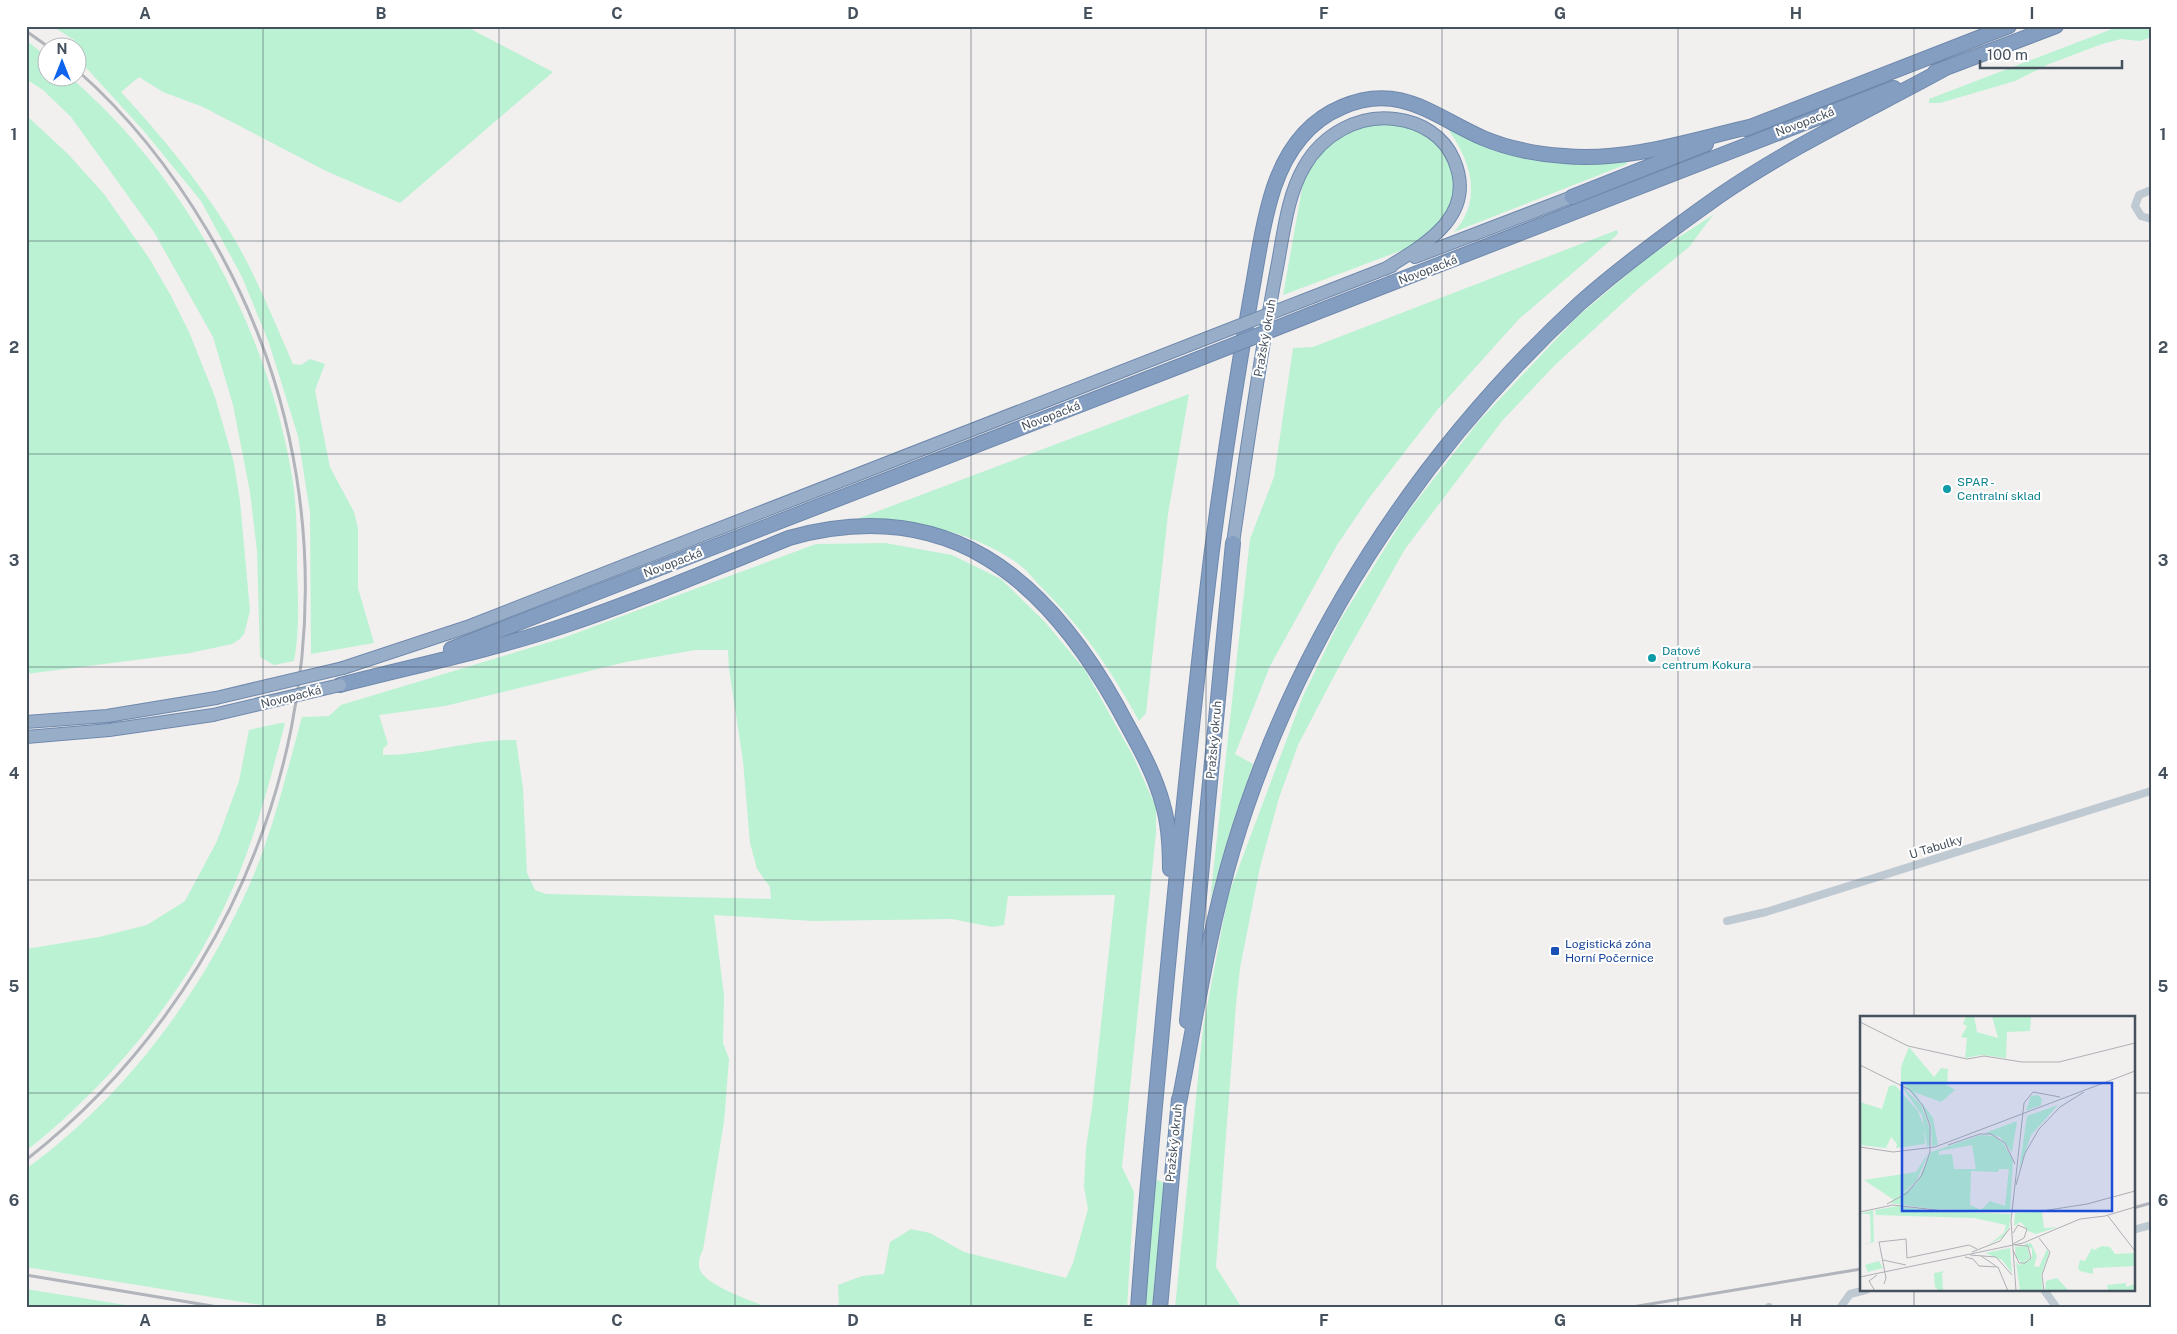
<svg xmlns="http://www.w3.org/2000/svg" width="2177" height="1334" font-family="'Public Sans',sans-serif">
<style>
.green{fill:#bbf2d3;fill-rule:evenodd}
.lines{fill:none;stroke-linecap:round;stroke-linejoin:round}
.trunk-casing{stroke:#6f89ad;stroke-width:14}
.motorway-casing{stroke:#6f89ad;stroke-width:16}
.minor{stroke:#bfc9d2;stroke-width:8}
.trunk{stroke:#98aec8;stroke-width:12}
.motorway{stroke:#849ec1;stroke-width:14}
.rail{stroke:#b1b4ba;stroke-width:3}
.trunk-bridge-casing{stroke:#6f89ad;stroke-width:14;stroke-linecap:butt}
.motorway-bridge-casing{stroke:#6f89ad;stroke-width:16;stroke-linecap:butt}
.trunk-bridge{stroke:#98aec8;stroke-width:12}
.motorway-bridge{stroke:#849ec1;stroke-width:14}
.grid{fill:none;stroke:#46515e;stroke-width:1;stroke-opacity:0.55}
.culture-dot{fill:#0f9aa8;stroke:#fff;stroke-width:2}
.transit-dot{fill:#1a4fb4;stroke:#fff;stroke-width:2}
.labels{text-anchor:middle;stroke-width:4;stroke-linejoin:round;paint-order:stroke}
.street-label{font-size:12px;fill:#46515e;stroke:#fff}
.culture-label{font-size:12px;fill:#0d838f;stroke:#fff;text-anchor:start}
.transit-label{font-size:12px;fill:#164399;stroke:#fff;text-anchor:start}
.inset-road{fill:none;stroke:#adb0b5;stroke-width:1}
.view{fill:#1d4ed8;fill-opacity:0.15;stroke:#1d4ed8;stroke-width:2.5}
.inset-edge{fill:none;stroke:#46515e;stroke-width:2.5}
.neatline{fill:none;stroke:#46515e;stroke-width:2}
.grid-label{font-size:16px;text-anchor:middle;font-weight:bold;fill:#46515e}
</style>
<rect width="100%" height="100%" fill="#f2efef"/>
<!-- green -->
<path class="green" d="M52,26H465L553,72L400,203L326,171L203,107L163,92L139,77L121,92C161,135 198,180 229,230C255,272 273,319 293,364L301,365L310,359L325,364L315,390L321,422L330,467L354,512L358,528V588L374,643L311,654L310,513L298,436L269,343L242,277L201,201L143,130L80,61L74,40Z
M2120,26H2151V37L2140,41L2121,39L2102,44L2049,64L2015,81L1940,103H1929V99Z
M26,40L47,57L48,78H71C186,177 267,327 292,476C297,506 297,537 297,567C298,598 300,630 294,661L274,665L260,657L257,551L250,492L233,405L213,337L154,232L71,117L43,90L26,79Z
M26,115L68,154L104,194L149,258L170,294L189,332L215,397L234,463L240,501L250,611L244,634L240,639L232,644L190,653L26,674Z
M1370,124H1387L1421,130L1438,144L1453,168V192L1447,215L1438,227L1408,248L1283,295L1303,183L1314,161L1337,137Z
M1447,128C1507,158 1559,168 1626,161L1627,164L1454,232C1484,199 1470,159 1447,128Z
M1713,215L1689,247L1638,289L1555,365L1502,421L1405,549L1343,659L1298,745L1279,798L1260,867L1240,968L1236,1005L1216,1267L1242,1308H1175L1203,1028L1228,896L1303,696L1339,622L1407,513L1479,421L1577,317L1648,257Z
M1617,230L1618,234L1519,319L1438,409L1369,498L1337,545L1270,666L1235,754L1253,764L1231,828L1210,901L1250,539L1274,477L1293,348L1313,347Z
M1189,394L1168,514L1146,713L1139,721C1112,671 1081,626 1040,586C1033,578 1025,568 1016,562C969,530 912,520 857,519Z
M885,543L952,555L1001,579L1045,622L1085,670L1133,756L1156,807V833L1122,1167L1134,1192L1127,1308H839L838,1285L862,1276L884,1274L890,1242L911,1229L930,1233L964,1252L1066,1278L1073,1263L1088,1209L1084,1187L1086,1148L1092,1108L1115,895L1008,896L1004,925L992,927L952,919L814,921L714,915L724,996L723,1043L729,1059L724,1122L703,1250C699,1257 697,1265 701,1272C710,1287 754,1302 770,1308H280L26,1267V1169C126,1096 203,992 252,879C274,827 287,771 302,717L329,716L341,705L563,638L816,544ZM695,650H728L729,669L743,761L750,843L757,869L770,887L771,899L546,894L535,890L527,873L523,788L516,740C471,739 427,755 383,755V749L388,744L379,715L445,706L626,662Z
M280,723H285C272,773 259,823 240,871C196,981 118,1078 26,1151V949L99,937L147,925L185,901L217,841L239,781L249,730Z
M1157,1180L1161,1181L1164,1184L1152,1308H1144L1154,1183Z
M26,1289L144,1308H26Z"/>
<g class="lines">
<defs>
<path id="trunk" d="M1415,257L1572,197
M1315,296L1392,266
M1233,543C1246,453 1259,363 1276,273C1283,239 1286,198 1304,167C1322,135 1358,114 1395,119C1421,122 1444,136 1454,160C1478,216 1424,245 1385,269
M343,668L467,627L1197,342
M26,722L107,716L216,698
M26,737L109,730L213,715"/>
<path id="motorway" d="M1935,72L2056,26
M1745,129L2009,26
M1572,197L1706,144
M1312,314L1894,88
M451,649L1193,361
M340,685C413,666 488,651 560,627C638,601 713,569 789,538C946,494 1044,576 1117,706C1134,738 1154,770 1163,805C1169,825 1170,848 1170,869
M1187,1021L1233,543
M1178,1108C1195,1022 1208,933 1233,849C1296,639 1419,452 1579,304C1623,265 1671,230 1719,196C1790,147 1869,110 1944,69
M1138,1308C1145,1208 1155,1108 1164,1008C1178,858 1193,708 1211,558C1222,472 1235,387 1250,302C1257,264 1262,224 1274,187C1286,152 1306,122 1342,107C1400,82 1433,116 1483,138C1509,149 1536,154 1564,156C1627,162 1692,140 1753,126
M1160,1308L1179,1099"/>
</defs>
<!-- trunk casing -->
<use href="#trunk" class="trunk-casing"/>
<!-- motorway casing -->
<use href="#motorway" class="motorway-casing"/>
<!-- minor -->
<path class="minor" d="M2151,190L2139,195L2135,206L2141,216L2151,219
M1727,921L1766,912L2151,791
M2133,1230L2151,1225
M2044,1290L2057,1308
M1769,1307V1308
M1840,1308L1850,1294L1866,1290"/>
<!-- trunk -->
<use href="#trunk" class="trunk"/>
<!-- motorway -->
<use href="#motorway" class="motorway"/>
<!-- rail -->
<path class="rail" d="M26,31L50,48
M26,1160C307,939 392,540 207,230C172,171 129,116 78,71
M2133,1208L2151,1203
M26,1275L224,1308
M1626,1308L1861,1269"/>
<defs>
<path id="trunk-bridge" d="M1197,342L1315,296
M216,698L343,668
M213,715L340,685"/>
<path id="motorway-bridge" d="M1193,361L1312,314"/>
</defs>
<!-- trunk-bridge casing -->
<use href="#trunk-bridge" class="trunk-bridge-casing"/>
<!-- motorway-bridge casing -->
<use href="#motorway-bridge" class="motorway-bridge-casing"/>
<!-- trunk-bridge -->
<use href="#trunk-bridge" class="trunk-bridge"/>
<!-- motorway-bridge -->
<use href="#motorway-bridge" class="motorway-bridge"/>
</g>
<!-- grid -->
<path class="grid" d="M263,26V1308M499,26V1308M735,26V1308M971,26V1308M1206,26V1308M1442,26V1308M1678,26V1308M1914,26V1018M26,241H2151M26,454H2151M26,667H2151M26,880H2151M26,1093H1861M2133,1093H2151M1914,1290V1308"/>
<!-- markers -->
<g class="culture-dot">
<circle cx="1947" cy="489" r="5"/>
<circle cx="1652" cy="658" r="5"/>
</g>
<rect class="transit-dot" x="1550" y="946" width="10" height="10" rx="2.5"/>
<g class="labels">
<!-- street labels -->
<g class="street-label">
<text transform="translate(1805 122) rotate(-21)" y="4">Novopacká</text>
<text transform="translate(1428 270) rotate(-21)" y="4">Novopacká</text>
<text transform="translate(1265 338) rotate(-80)" y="4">Pražský okruh</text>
<text transform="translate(1051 416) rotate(-21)" y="4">Novopacká</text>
<text transform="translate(673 563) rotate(-21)" y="4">Novopacká</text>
<text transform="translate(291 697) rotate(-14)" y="4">Novopacká</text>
<text transform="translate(1214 740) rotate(-85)" y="4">Pražský okruh</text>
<text transform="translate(1936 847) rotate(-17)" y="4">U Tabulky</text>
<text transform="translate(1174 1143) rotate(-84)" y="4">Pražský okruh</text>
</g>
<!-- culture labels -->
<g class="culture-label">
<text x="1957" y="486">SPAR -<tspan x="1957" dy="14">Centralní sklad</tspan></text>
<text x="1662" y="655">Datové<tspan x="1662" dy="14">centrum Kokura</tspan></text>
</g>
<!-- transit labels -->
<g class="transit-label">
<text x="1565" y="948">Logistická zóna<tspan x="1565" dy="14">Horní Počernice</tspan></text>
</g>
</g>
<!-- overview -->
<g transform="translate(1860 1016)">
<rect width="275" height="275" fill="#f2efef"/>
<path d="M106,0H114L117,16L138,22L132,0H171L170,15L147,16L146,42L121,39L105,42L107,22L101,21L107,10L103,8ZM49,31L74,61L81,52L88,53L87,69L95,74L81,86L54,76L73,102L78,129L72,130L71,109L61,86L41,66V51ZM39,67L61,89L70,113V130H67L62,99ZM35,69L58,95L64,111L65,128L36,132L37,128L31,121L26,132L0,129V86L22,93L29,70ZM178,79L182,83L181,89L166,95L171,80ZM198,89L171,119L159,154L167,100ZM157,105L152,136L140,121L125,117ZM121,119L134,120L143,127L153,144L150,195L74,193L30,187L57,167L71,136ZM112,129L116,153H94L92,138L79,139V135ZM139,153H149L145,190L130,185L121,194L110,189L111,155L138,156ZM69,136L56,166L34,184L4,164L56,156ZM38,190L73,195L151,198L149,211L143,221L128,229L144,217L146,209L114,202L16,199L15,194ZM13,194L14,226L2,229L11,226L10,198H0ZM182,196L184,212L198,211L176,218L168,215L161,206L154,210L155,197ZM171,227L177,240L174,250L179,251L187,233L189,237L181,259L183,275H160L156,246L159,249L172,242V233L164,228ZM167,230L170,242L162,247L156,241L155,231ZM242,230L250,231L255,238L275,237V250L233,252V258L220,255L218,252L220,244L225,245L232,232L234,234ZM150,232L152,257L142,244L125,237ZM19,245L23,252L0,258L8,256L5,249ZM86,255L82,257L83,275H79L75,271L74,257ZM197,262L209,275H185L186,265ZM266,267V271L275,268V275H248L247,269Z" fill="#bbf2d3" fill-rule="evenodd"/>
<path class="inset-road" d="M0,6L48,30L107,43L124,40L162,46H199L275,27M0,49L50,74L63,90L70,110V136L62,159L47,177L27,188M88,129L120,118H131L145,127L155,148M0,131L33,136L75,131L275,55M156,169L165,137L179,113L200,91L224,76M0,196L33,189L84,195H182L227,188L275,175M248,200L275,235M153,217L158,209L167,213L164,222L153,228M179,222L190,236L182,259L184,275M153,234L159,247H165L171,242L168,230L155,229M112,236L140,225L150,212M110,239L136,241L152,259M121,240L136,250M105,241L113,243L119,250L138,251L148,275M23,244L46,249M0,261L163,227L220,203L245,200L275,191M24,268L26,262L19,226L46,223L47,242L109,229L117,233M15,275L9,265L17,259M156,275L151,205L164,87L173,76L200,81"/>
<path class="view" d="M42,67H252V195H42Z"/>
<rect width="275" height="275" class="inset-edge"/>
</g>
<!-- border -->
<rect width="2177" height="1334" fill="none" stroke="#ffffff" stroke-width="55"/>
<!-- north arrow -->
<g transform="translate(62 62)"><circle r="24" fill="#ffffff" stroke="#b5b9bf"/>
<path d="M0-4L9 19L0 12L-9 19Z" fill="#0e64ed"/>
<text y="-8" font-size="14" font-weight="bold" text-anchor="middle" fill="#46515e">N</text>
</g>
<!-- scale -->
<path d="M1980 60v8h142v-8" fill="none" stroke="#46515e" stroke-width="2.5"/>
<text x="1987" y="60" font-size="15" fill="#46515e" stroke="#ffffff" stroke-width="4" paint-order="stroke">100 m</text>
<rect x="28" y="28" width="2122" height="1278" class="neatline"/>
<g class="grid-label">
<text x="145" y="19">A</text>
<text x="381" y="19">B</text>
<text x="617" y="19">C</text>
<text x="853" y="19">D</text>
<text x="1088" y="19">E</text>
<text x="1324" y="19">F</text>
<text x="1560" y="19">G</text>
<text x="1796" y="19">H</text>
<text x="2032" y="19">I</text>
<text x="14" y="140">1</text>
<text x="2163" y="140">1</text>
<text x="14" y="353">2</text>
<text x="2163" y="353">2</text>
<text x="14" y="566">3</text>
<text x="2163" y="566">3</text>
<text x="14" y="779">4</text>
<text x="2163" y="779">4</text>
<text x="14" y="992">5</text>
<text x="2163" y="992">5</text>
<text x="14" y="1206">6</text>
<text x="2163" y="1206">6</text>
<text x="145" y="1326">A</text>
<text x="381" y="1326">B</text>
<text x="617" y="1326">C</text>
<text x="853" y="1326">D</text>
<text x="1088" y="1326">E</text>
<text x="1324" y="1326">F</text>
<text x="1560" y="1326">G</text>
<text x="1796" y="1326">H</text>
<text x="2032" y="1326">I</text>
</g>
</svg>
